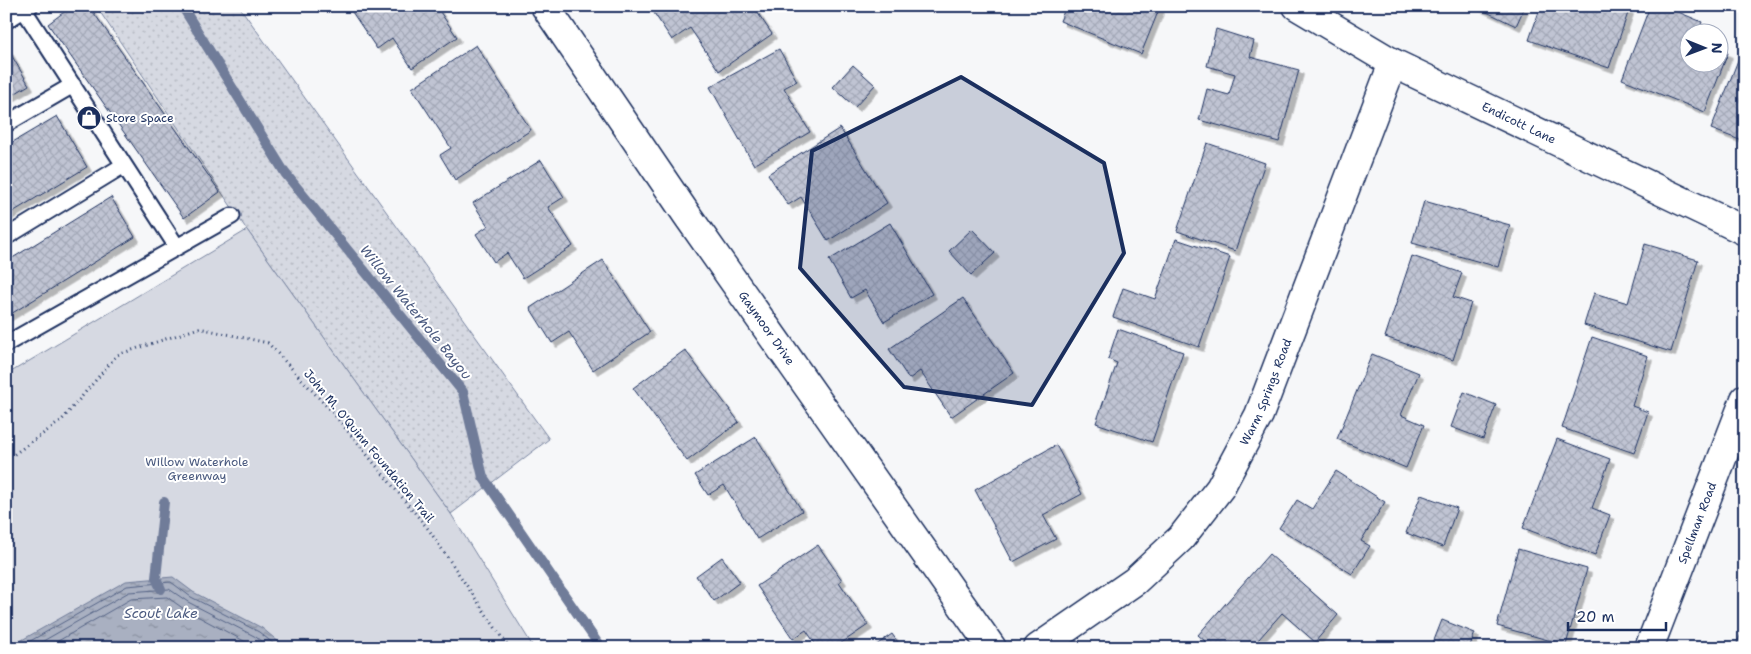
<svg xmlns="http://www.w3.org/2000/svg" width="1751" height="654" font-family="'Shantell Sans',sans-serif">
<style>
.grass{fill:url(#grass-dots);stroke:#7884a0}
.park{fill:#d6d9e2;stroke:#7884a0}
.water{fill:url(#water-ripples);stroke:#707c99}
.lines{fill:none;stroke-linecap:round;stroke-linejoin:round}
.shore{stroke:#546386;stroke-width:1}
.stream{stroke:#707c99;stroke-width:10}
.building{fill:url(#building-cross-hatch);stroke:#1b2f5e;filter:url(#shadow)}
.lane-casing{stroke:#1b2f5e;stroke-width:19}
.street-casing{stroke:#1b2f5e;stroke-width:31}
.path{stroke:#1b2f5e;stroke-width:3;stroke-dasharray:1 4;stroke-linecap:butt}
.lane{stroke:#fff;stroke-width:15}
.street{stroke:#fff;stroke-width:28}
.marked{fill:#1b2f5e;fill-opacity:0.2;stroke:#1b2f5e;stroke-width:4;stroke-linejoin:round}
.labels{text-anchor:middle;stroke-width:4;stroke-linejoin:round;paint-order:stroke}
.poi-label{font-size:12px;fill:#1b2f5e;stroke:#fff;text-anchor:start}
.street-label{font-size:12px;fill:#1b2f5e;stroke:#fff}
.park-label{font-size:12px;fill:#4a5a7f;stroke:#fff}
.water-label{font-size:14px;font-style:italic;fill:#4d5c81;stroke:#fff}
</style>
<defs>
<pattern id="grass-dots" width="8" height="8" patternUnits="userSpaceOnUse" patternTransform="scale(1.25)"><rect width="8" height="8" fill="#d6d9e2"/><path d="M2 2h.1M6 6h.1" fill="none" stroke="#b7bbc4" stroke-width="1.8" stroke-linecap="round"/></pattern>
<pattern id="water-ripples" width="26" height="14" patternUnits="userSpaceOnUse" patternTransform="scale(1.25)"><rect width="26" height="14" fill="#a9b0c1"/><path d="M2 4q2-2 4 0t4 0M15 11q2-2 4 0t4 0" fill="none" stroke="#8990a0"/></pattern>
<pattern id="building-cross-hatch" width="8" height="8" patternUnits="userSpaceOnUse" patternTransform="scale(1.25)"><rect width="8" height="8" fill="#c0c4d3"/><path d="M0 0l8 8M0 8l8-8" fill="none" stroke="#a4a9b8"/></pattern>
<filter id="shadow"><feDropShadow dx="4.5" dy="4.5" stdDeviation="0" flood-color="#0004"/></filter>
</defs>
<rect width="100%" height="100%" fill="#f6f7f9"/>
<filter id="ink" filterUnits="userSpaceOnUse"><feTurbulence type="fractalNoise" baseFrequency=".02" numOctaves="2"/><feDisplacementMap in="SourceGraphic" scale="10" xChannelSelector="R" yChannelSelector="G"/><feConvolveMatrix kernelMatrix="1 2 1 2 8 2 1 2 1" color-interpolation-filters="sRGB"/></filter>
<g filter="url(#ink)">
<!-- grass -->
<path class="grass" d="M96,6H239L549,439L451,514L247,230Z"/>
<!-- park -->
<path class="park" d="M247,230L451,514L534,648H6V375Z"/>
<!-- water -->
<path class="water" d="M173,577L193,592L262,628L286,648H12L13,645L126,581Z"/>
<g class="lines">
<!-- shore -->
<path class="shore" d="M18,648L127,586L171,582L191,597L259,632L279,648
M31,648L129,592L169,589L188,602L256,637L269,648
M46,648L131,599L167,597L184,609L257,648"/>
<!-- stream -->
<path class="stream" d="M182,6L285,173L463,392L483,477L601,648
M161,589L156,578L164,502"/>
</g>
<!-- building -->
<path class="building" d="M72,6H89L220,192L184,218L48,24Z
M348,6H436L457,37L412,68L392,38L377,49Z
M652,6H753L772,34L719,71L690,28L672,40L650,7Z
M1066,6H1158L1160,7L1141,54L1060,21Z
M1474,6H1525L1516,26Z
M1541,6H1619L1629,10L1609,68L1529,40Z
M1650,6H1664L1702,22L1698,32H1688V62H1718V49L1728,53L1705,112L1622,79Z
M1216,29L1254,41L1250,57L1299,70L1279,142L1199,120L1207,89L1229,95L1235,74L1207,66Z
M476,45L531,130L455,180L440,155L451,148L412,88Z
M1744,45L1745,46V142L1711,129Z
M6,46L29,85L6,99Z
M779,49L797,81L784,88L810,132L754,165L710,87Z
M853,65L875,85L855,107L833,87Z
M57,116L87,167L6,216V146Z
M840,128L887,203L828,241L801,197L788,205L768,174Z
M1207,143L1265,163L1235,251L1177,231Z
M541,160L564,197L548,207L573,246L523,278L507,253L494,262L476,234L488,226L473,203Z
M111,197L135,237L6,317V262Z
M1424,201L1510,225L1498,267L1412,243Z
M890,223L932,294L884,322L865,290L851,298L829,260Z
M972,229L995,253L971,275L949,251Z
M1176,239L1230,257L1199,347L1113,317L1123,288L1155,299Z
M1645,244L1698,260L1671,352L1584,325L1594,293L1628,303Z
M1412,256L1462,273L1453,297L1471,303L1453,360L1385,337Z
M603,260L650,332L593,370L569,332L552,343L530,308Z
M963,298L1014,373L951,417L920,371L909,379L889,349Z
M1118,329L1183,352L1152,442L1096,423L1117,363L1108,359Z
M1592,337L1648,356L1632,406L1648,412L1634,453L1562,428Z
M685,350L739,422L687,461L633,388Z
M1372,354L1419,373L1401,415L1424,425L1406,468L1337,439Z
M1464,392L1496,405L1483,439L1451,427Z
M756,437L802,511L757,539L724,485L708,495L695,475Z
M1557,439L1610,459L1592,508L1610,515L1595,555L1523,528Z
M1056,445L1082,494L1043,515L1056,539L1013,562L975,490Z
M1336,471L1385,502L1361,541L1370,546L1352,574L1279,528L1297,500L1312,509Z
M1421,495L1457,508L1443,547L1406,533Z
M818,545L842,580L839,582L868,625L834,648H818L806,630L793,639L757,586Z
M1518,549L1587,569L1566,645L1497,626Z
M1269,554L1338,615L1315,642L1282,613L1251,648H1213L1198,635Z
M722,557L740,582L714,601L696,576Z
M1442,620L1475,633L1469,648H1431Z
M1745,624V648H1735Z
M892,634L902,648H872Z"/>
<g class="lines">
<defs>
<path id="lane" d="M24,6V10L177,247
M6,21L30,6
M6,124L73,85
M6,237L124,165
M6,344L232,216"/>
<g id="street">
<path id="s1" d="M545,6L687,215L992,648"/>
<path id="s2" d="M1297,6L1393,63L1745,231"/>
<path id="s3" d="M1038,648L1135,581L1181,538L1220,488L1259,415L1393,63"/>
<path id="s4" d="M1649,648L1745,399"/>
</g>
</defs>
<!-- lane casing -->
<use href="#lane" class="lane-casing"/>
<!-- street casing -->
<use href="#street" class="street-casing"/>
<!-- path -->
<path class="path" d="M6,460L61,421L117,355L199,328L268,343L332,412L429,530L509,648"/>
<!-- lane -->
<use href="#lane" class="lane"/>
<!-- street -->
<use href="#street" class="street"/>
</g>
</g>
<!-- marked area -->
<path class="marked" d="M961,77L1104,163L1124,253L1032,405L904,387L800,268L812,151Z"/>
<!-- icons -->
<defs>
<symbol id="shop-disc" viewBox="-11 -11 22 22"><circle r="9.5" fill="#1b2f5e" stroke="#fff"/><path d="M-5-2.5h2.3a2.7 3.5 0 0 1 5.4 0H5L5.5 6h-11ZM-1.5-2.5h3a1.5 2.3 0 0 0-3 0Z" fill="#fff"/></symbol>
</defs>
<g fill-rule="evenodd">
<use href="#shop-disc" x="75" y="104" width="28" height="28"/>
</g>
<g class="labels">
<!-- poi labels -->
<g class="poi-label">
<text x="106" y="122">Store Space</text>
</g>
<!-- street labels -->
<g class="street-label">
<text dy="4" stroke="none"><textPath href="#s2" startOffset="251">Endicott Lane</textPath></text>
<text dy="4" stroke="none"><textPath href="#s1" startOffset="391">Gaymoor Drive</textPath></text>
<text dy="4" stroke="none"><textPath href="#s3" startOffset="351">Warm Springs Road</textPath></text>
<text transform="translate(369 446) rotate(50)" y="4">John M. O'Quinn Foundation Trail</text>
<text dy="4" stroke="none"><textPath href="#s4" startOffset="134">Spellman Road</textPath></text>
</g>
<!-- park labels -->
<g class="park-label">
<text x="197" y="466">Willow Waterhole<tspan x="197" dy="14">Greenway</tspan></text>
</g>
<!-- water labels -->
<g class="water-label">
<text transform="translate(416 312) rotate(51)" y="5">Willow Waterhole Bayou</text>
<text x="161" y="618">Scout Lake</text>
</g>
</g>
<!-- margin -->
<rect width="1751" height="654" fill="none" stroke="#fff" stroke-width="25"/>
<rect x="12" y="12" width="1726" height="629" fill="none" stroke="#1b2f5e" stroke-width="2" filter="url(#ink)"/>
<!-- north arrow -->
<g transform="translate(1704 48) rotate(91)"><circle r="24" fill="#ffffff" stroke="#a4acbf"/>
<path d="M0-4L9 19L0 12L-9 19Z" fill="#1b2f5e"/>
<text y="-8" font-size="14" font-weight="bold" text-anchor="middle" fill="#1b2f5e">N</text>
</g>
<!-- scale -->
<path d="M1568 622v8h98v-8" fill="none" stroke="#1b2f5e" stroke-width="2.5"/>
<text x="1576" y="622" font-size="15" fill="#1b2f5e" stroke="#ffffff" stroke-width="4" paint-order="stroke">20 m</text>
</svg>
